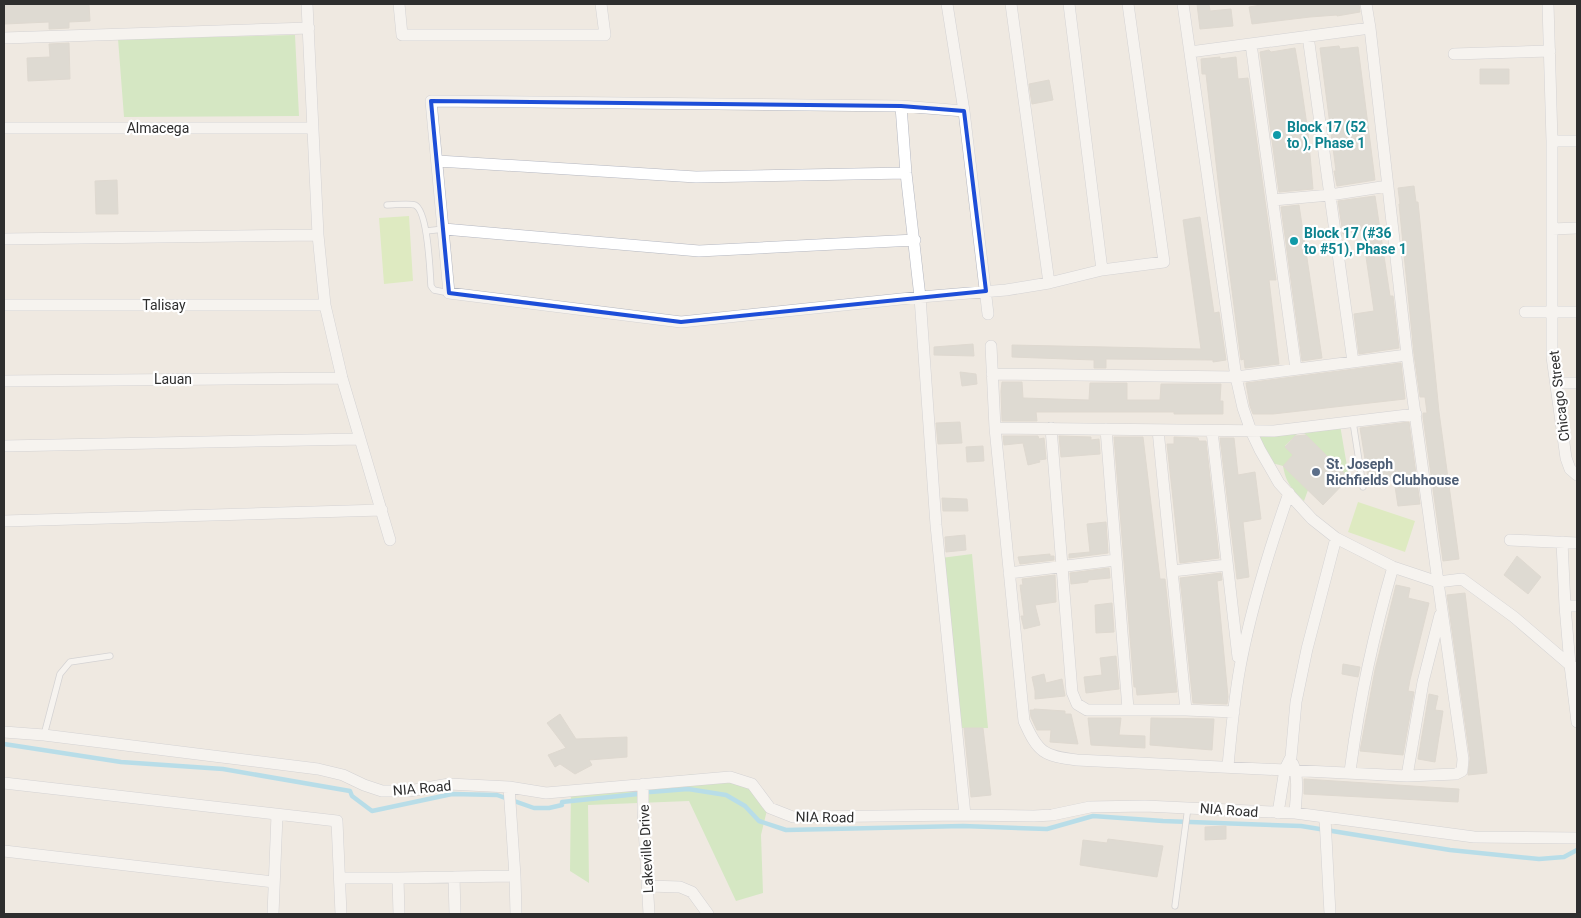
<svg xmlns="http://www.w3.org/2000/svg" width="1581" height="918" font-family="Roboto,sans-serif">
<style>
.green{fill:#b6e59e}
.pitch{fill:#c9ec9a}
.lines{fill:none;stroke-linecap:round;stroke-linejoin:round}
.stream{stroke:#75cff0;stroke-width:4.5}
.building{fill:#cbc7bf;stroke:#cbc5ba}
.lane-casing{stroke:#b4b7c1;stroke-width:7}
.street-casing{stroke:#b4b7c1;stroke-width:12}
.lane{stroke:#fff;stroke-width:5.5}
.street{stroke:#fff;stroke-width:11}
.marked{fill:none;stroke:#1d4ed8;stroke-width:4;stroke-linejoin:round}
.culture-dot{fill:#0f9aa8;stroke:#fff;stroke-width:2}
.service-dot{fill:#5c6f8a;stroke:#fff;stroke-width:2}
.labels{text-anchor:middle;stroke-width:4.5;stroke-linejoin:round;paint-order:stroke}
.culture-label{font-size:14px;font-weight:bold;fill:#0d838f;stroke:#fff;text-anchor:start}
.street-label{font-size:14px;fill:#2e2e2e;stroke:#fff}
.service-label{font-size:14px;font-weight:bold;fill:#4e5e75;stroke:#fff;text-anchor:start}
</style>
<rect width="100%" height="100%" fill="#efe9e1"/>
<!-- green -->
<path class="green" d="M295,35L299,116L124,117L118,39Z
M1339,419L1349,478L1301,430L1285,446L1293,455L1308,490L1304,501C1291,488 1286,483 1283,466L1272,463L1256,430Z
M972,554L988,728H960L941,558Z
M697,774L736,780L754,791L768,806L761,835L763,893L736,901L689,801L588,805L589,883L570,871L571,787Z"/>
<!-- pitch -->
<path class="pitch" d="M409,216L413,281L384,284L379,218Z
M1358,502L1415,521L1405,552L1348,532Z"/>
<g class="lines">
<!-- stream -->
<path class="stream" d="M4,744L121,762L223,769L350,791L352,796L372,811L452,794L497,795L534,808H549L562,805V802L638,794
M650,792L688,789L726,795L745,806L759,821L786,830L963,826L1047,829L1093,816L1163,821L1301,826L1450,850L1539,859L1564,857L1577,850"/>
</g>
<!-- building -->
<path class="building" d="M4,4H89L90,21L69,22V28L49,29V22L5,24Z
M1197,4H1209L1210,11L1231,9L1233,26L1200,29Z
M1267,4H1359L1360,12L1337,16V15L1310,17L1252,24L1249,7Z
M69,43L70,79L28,81L27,58L50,57L49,44Z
M1339,46L1340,49L1358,47L1375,180L1337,186L1334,171H1336L1320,48Z
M1295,48L1299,71L1308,132L1313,189L1279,192L1260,52L1269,50L1271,52Z
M1220,57V59L1236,57L1238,79L1248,78L1276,280H1269L1279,364L1245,368L1244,359L1241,360L1220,198L1206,74H1202L1201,59Z
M1480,69H1509V84H1480Z
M1049,80L1053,100L1032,104L1029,84Z
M117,180L118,214H96L95,181Z
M1414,186L1416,202H1418L1439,412L1459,559L1443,561L1423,417V413H1427L1425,397H1420L1414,354L1399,204H1400L1398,188Z
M1375,196L1390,296H1393L1399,348L1359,354L1354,314L1374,311L1362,230L1343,234L1338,201Z
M1299,205L1322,358L1302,361L1281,207Z
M1200,217L1214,313L1219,312L1226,360L1213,362V360L1106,359V368H1094V360L1012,357V345L1201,349L1183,220Z
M973,344L974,356L934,355V347Z
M1401,363L1405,399L1273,414H1253L1250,406L1246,383Z
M960,372L976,374L977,384L962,386Z
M1002,382H1022L1023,398L1089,400L1090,383H1127V400H1160L1161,384H1221L1220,401H1223V414H1174V412H1036L1037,421H1002L1001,391Z
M960,422L962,443L938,444L936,423Z
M1409,422L1420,504L1398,506L1394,480L1369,484L1360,428Z
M1306,435L1349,478L1323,505L1283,466L1293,455L1285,447L1295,436Z
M1003,436H1038L1039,439L1044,438L1046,459L1039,460L1040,462L1028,465L1023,443L1004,445Z
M1059,436L1091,437V440L1099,439L1100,454L1061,457Z
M1114,437H1143L1160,579H1165L1177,692L1137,695L1136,687H1134Z
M1174,437L1198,438L1199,441H1206L1219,558L1180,563L1167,444H1174Z
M1220,438H1234L1238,475L1255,472L1261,519L1243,522L1249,577L1237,579Z
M983,446L984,461L967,462L966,447Z
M942,498L967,499L968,511H943Z
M1106,522L1108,553L1069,558V554L1090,552L1087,524Z
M965,535L966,550L946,552L945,537Z
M1050,554V556H1054V560L1020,564L1018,557Z
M1517,556L1541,577L1528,594L1504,575Z
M1109,568L1110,578L1088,580V582L1071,584L1070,573Z
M1221,573L1222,580L1217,581L1228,697L1227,704L1193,703L1180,578Z
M1055,575L1056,602L1035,605L1040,625L1024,629L1021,616H1024L1020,585H1023L1022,579Z
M1396,585L1410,588L1408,598L1429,603L1410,680L1408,691L1414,692L1403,755L1360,751L1375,670Z
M1465,593L1487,773L1468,775L1470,758L1447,595Z
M1112,603L1114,632L1096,633L1095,605Z
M1116,656L1119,689L1086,693L1084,677L1102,675L1100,658Z
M1343,664L1360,667L1358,677L1342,674Z
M1044,674L1046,683L1062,679L1065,696L1035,699V691L1032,677Z
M1429,694L1438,696L1435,710L1443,711L1435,762L1418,759Z
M1034,709L1065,711V714H1071L1078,744L1050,742L1051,730H1037L1036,728L1031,717L1030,710H1034Z
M560,714L576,739L627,737V757L589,760L592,765L575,774L560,764L555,767L548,755L566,748L547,723Z
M1088,718H1121L1119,735L1145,736V748L1091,745Z
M1151,718L1214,719L1212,750L1150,745Z
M964,728H983L991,795L971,797Z
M1304,779L1459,789L1458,802L1304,794Z
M1226,826V839L1205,840V827Z
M1108,839L1163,846L1157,877L1080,865L1083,840L1107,843Z"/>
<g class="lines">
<defs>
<path id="lane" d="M387,205C394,205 409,203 415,205C428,211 430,272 431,286L434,290L449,293
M426,231L444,229
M1353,422L1363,487
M44,735L60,674L70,662L110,656
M1175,906L1188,807"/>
<path id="street" d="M307,4L318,235L325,305L342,378L390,540
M399,4L402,35H605L601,4
M947,4L964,111L988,314
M1011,4L1049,283
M1069,4L1102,270
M1183,4L1236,377L1243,408L1251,431L1260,450L1279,483L1312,519L1336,538
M1366,4L1370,28L1407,355L1438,582L1462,579L1514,617L1570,665L1577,722
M1548,4L1552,141V357L1566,458L1570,469L1577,475
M1308,36L1353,362
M4,38L309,28
M1251,44L1296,369
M1190,52L1370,28
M1454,54L1550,51
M901,106L906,173L920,297L936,525L965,815
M964,111L901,106L431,101L449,293L681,322L920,297L1006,290L1049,283L1102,270L1164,262L1128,4
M4,128H312
M1552,141H1577
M438,161L696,177L906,173
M1273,200L1330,195L1388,186
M444,229L699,251L915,240
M1552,229L1577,228
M4,239L318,235
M4,305H325
M1525,312H1577
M991,346L995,428L1024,721C1038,753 1044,756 1077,760L1407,776L1456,774L1462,771L1463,759L1438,582L1393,567L1336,538L1307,649L1296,702L1291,757L1285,769L1278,813
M992,374L1236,377L1407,355
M4,381L342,378
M1556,383H1577
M995,428L1274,431L1416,414
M1051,428L1072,692L1077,704L1087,710H1186L1234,712
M1106,429L1128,709
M1158,430L1186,710
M1212,431L1238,657
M4,446L359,439
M4,521L382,510
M1510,540L1577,543
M1562,542L1565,606L1570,665L1572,666
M1172,571L1227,565
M1009,573L1116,560
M1565,606H1577
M4,732L44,735L318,769L343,775L364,785L382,791H409L449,784L509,787L546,793L730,777L752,784L770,808L793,817L965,815L1034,816L1052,815L1090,807L1145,806L1295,813L1474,837L1577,838
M1293,764C1299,779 1296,797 1295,813
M1228,766C1231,733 1234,700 1240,667C1251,608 1269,550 1289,493
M1350,772C1359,701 1373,636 1393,567
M1407,776L1423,682L1440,615
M4,783L337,821L341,914
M643,784V809L649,914
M509,787L515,876L516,914
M1325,818L1330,914
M4,851L274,882
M454,877L455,914
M340,878H398L515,876
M398,878L399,914
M648,886L680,887L692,892L708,914
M273,914L277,815"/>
</defs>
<!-- lane casing -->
<use href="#lane" class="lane-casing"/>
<!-- street casing -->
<use href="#street" class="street-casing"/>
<!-- lane -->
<use href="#lane" class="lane"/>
<!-- street -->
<use href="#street" class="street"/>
</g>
<!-- marked area -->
<path d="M0 0H1581V918H0ZM431,101L901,106L964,111L986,291L681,322L449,293Z" fill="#efe9e1" fill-opacity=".55" fill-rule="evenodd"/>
<path class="marked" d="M431,101L901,106L964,111L986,291L681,322L449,293Z"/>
<!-- markers -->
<g class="culture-dot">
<circle cx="1277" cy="135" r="5"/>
<circle cx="1294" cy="241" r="5"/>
</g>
<circle class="service-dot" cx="1316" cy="472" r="5"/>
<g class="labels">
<!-- culture labels -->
<g class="culture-label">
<text x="1287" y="132">Block 17 (52<tspan x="1287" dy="16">to ), Phase 1</tspan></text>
<text x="1304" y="238">Block 17 (#36<tspan x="1304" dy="16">to #51), Phase 1</tspan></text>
</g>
<!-- street labels -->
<g class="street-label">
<text x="158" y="133">Almacega</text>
<text x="164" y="310">Talisay</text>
<text x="173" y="384">Lauan</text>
<text transform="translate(1559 396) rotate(-97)" y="5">Chicago Street</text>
<text transform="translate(422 788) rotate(-5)" y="5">NIA Road</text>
<text transform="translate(1229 810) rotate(4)" y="5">NIA Road</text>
<text transform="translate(825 817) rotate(1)" y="5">NIA Road</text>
<text transform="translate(646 849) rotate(-93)" y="5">Lakeville Drive</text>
</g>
<!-- service labels -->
<g class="service-label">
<text x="1326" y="469">St. Joseph<tspan x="1326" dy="16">Richfields Clubhouse</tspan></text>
</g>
</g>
<!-- border -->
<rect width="1581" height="918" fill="none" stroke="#2e2e2e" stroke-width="10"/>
</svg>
